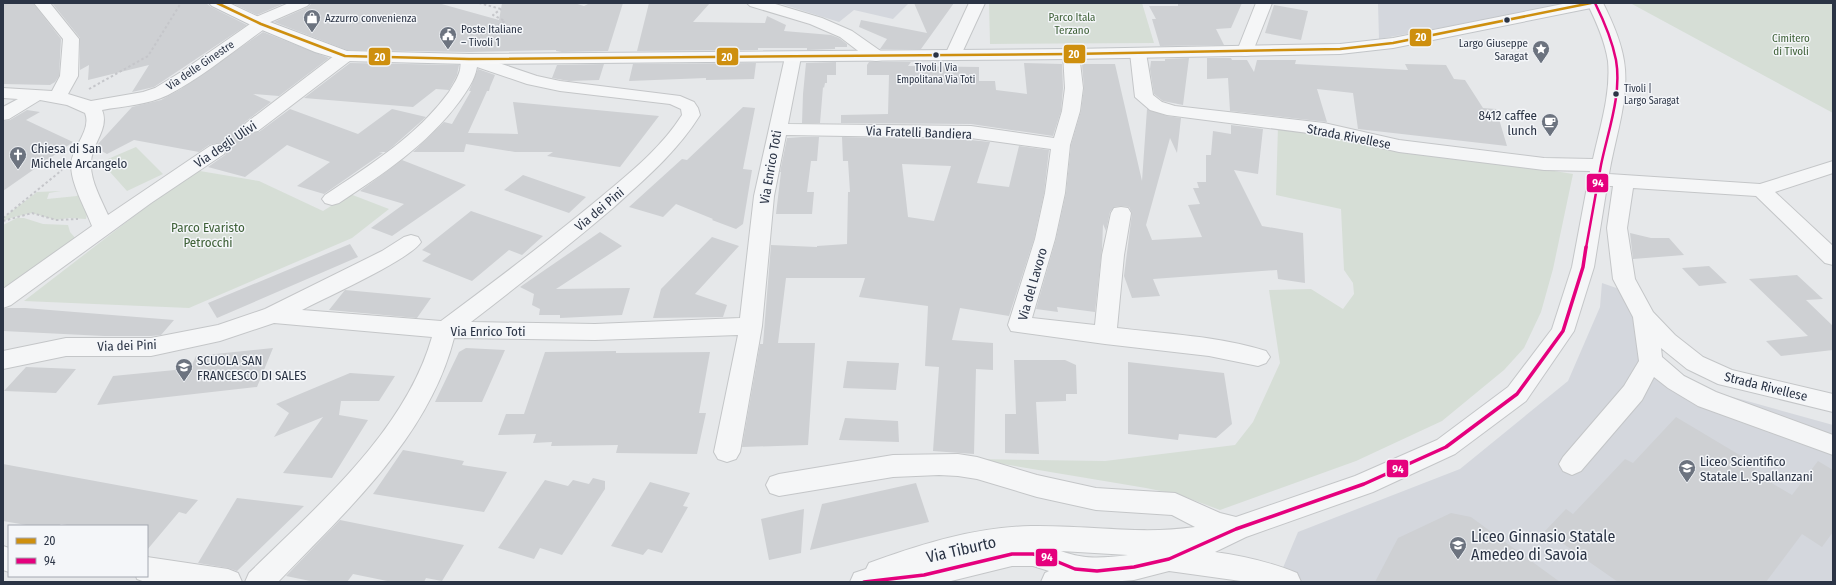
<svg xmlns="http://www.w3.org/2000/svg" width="1836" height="585" font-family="'Fira Sans Condensed',sans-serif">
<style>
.built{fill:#d4d7dd}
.green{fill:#d6ded6}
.building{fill:#ced0d3;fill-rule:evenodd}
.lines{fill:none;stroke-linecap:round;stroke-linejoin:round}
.minor-casing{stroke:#c4c6c8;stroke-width:2}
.major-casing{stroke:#c2c5c8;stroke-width:2}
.path{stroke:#c5c6ca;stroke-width:2;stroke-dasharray:2.5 2.5;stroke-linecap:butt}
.minor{fill:#f5f6f7;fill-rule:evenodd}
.major{fill:#f8f8f8;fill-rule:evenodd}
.bus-1-casing{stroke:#f4f6f9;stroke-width:5}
.bus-2-far1-casing{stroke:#f4f6f9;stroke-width:5}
.bus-2-casing{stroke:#f4f6f9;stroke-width:6}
.bus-1{stroke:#ce8f0e;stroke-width:2.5}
.bus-2-far1{stroke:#e5007d;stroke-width:2.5}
.bus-2{stroke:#e5007d;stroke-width:3.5}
.bus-dot{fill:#2b3445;stroke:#f4f6f9;stroke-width:1.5}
.labels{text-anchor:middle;stroke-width:3;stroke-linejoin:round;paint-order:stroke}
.far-bus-label{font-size:10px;fill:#2b3445;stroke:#f4f6f9}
.far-park-label{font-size:11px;fill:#3f6138;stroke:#f4f6f9}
.far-poi-label{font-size:11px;fill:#2b3445;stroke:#f4f6f9;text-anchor:start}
.far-street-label{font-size:11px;fill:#2b3445;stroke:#f4f6f9}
.poi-label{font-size:13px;fill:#2b3445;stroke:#f4f6f9;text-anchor:start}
.street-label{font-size:13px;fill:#2b3445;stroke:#f4f6f9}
.park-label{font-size:13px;fill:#3f6138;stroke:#f4f6f9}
.near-poi-label{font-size:16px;fill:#2b3445;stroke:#f4f6f9;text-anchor:start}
.near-street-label{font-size:16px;fill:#2b3445;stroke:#f4f6f9}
.line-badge{stroke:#f4f6f9;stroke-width:1.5}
.badge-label{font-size:11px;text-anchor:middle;font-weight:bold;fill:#fff}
</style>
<rect width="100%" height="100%" fill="#e6e8ea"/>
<!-- built -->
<path class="built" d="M778,3H909L893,19L854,10L839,22Z
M1378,3H1571V4L1379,39Z
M1602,283L1625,291L1654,332L1663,357L1697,387L1833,425V582H1277L1298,532L1460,469L1568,381L1600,307Z"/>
<!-- green -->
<path class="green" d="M989,3H1142L1154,43L990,44Z
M1833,3V113L1632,4L1635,3Z
M1278,126L1331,132L1386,149L1476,158L1573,174L1553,269L1541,312L1524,348L1504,370L1442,421L1356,461L1220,510L1180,495L1146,488L973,459L1105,461L1235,445L1253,422L1280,363L1269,290L1311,289L1343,309L1354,294L1353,283L1344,270L1341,209L1276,195Z
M136,147L163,174L127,191L101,162Z
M194,170L259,181L323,211L350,194L389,209L352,238L189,308L24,301Z
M80,190L88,208L86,219L69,218L56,220L32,213L14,217L3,221V218L37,192L61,191L49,193L47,199L77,196Z
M17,218H24L43,224L68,225L70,232L77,240L3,295V225Z"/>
<!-- building -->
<path class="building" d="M3,3H33L61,39L59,76L55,82L50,85L3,84Z
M52,3H206L211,7L247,25L154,87L132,92L149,65L88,80L89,65L80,70V38Z
M235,3H285L257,15L234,4Z
M312,3H438L499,20L502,3H574L584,6L590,3H623L608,51L562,52L556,51V50L469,52L347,50L274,22L308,7Z
M649,3H710L693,22L765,23L767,16L786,25L784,31L831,35L839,38L847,44V47H835V49L807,50V48H758V50L637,51Z
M914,3H954L921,49H880L887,39L859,27L861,20L927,33Z
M1178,3H1242L1231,28L1216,29L1224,45L1160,46L1152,19H1156L1149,6H1178Z
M1274,5L1308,11L1301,40L1265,33Z
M263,32L329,58L279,96L253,94L271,102L245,122L242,127L246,132H259L290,109L358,134L392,109L426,117L391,148L386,152H379L383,153L324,194L297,186L330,162L287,145L245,177L208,167L225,155L227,151L224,145L217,143L209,145L199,152L134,140L107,154L96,148L98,144L132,107L161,100L181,89Z
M1189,58L1183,105L1163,101L1154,94L1150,69L1151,61H1165V59Z
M1207,58H1231L1232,60H1247L1254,72L1257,60H1296L1295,64L1408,70L1405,64L1446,65L1454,79L1465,80L1483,108L1496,109L1507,146L1358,129L1353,93L1317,89L1327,122L1230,111L1228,78L1207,79Z
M836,62V75H827V83H825L824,88L823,87L820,123H802L803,94L806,63Z
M869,62H911L908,66L979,67V81H995L996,90L1027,94L1024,63L1062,64L1063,88L1061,111L1053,136L971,124L841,123V115L888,114L889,75H867V65Z
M350,63L459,65L457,75L449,90L436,89L413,107L304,98Z
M756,63L754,79L706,80V78L629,81L633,64Z
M604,64L599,80L569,81L552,78L557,65Z
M1082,64H1115L1142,181L1147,109L1167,116L1181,118L1177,153L1170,138L1146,225L1152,240L1202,237L1188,205L1200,204L1193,188H1199L1197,182H1206V155H1211L1213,131L1231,134V125L1263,129L1258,174L1234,170L1262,226L1303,233L1305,283L1278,279L1277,270L1153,279L1160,296L1132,298L1124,276L1132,213L1129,207L1121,206L1114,207L1110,212L1106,231L1103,224L1102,249L1095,312L1057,307L1058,312L1036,309L1056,239L1066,193L1071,145L1081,111L1084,88Z
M478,69L495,75L490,87L489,91H487L468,133L518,134L513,102L659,116L620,167L547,156L553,152H515L466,144L464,152H413L444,122L452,124L471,91H469Z
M743,107L755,108L743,169L752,170L743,224L736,229L712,220L713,219L676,204L663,217L629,207L682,159L687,160Z
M27,110L40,112L26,120L73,142L3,191V121L10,120Z
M802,137H819L817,161H811L807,192H814L812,214H776L781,172H780L787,138Z
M842,137L971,140L990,142L977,183L1009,187L1019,146L1049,150L1044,193L1034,239L1009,316L960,308L952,340L993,343V370L976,369L974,454L933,451L939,367L925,366L928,306L859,297L865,278H786L778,343H815L808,445L742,447L760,344H763L771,245L817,247V246L847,244L848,192H850L848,161H843ZM902,164L951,166L934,221L908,217Z
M402,160L466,185L392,236L371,228L404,204L360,191Z
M523,175L586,197L569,213L504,190Z
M471,211L543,236L522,255L509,250L472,281L422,261L431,254L422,250Z
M600,232L622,246L556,289L630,288L622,315L560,318V315H539L540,309L532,305L534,294L520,287Z
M1630,233L1651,238H1669L1684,255L1633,259Z
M712,237L739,246L695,294L727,305L723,317L653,318L661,289Z
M350,244L358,257L217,318L208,303Z
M1709,266L1727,283L1699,286L1682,268Z
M1797,275L1823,299L1806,300L1833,326V350L1781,356L1766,341L1808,336L1749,279Z
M345,290L431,298L417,318L329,310Z
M7,308H25L174,320L161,335L151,336H104L3,331V309Z
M273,348L257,387L97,405L113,376L175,370L177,367L192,365L196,356Z
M466,348L505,350L482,402H435L459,352Z
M616,351V353L710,352L699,413H706L697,454L616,453L618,445L551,446L552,442L533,443L536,434L498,435L506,414H524L545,352Z
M1014,360H1065L1076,365L1077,394H1066V401L1036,402L1039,454L1005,453V414H1016Z
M847,361L899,363L896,390L843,388Z
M1128,362L1224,373L1232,424L1216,438L1179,434L1178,440L1128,434Z
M26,367L76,369L56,393L4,391Z
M350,373L395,376L379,401H341L339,415L368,420L332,478L283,473L323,417L274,437L289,413L276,404Z
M1676,417L1758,466L1753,472L1792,495L1818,461L1833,470V532L1822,547L1802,534L1766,582H1618L1545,531L1566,509L1573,514L1625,459L1633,463Z
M845,418L898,421L899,442L839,440Z
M403,450L464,461L462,465L507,472L484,512L373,494Z
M3,464L198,500L186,514L179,512L147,550V526H73L61,524L58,526H32L3,521Z
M593,478L605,481V489L562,555L540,548L534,559L498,548L545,480L568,486L573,480L589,484Z
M650,482L690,493L683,506L688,507L662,553L648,549L643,555L611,546Z
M916,483L929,522L810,550L822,504Z
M237,498L304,506L237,571L228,568L198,563Z
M804,509L801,553L769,560L761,519Z
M1451,513L1471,517L1560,582H1375L1398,538Z
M340,520L464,545L442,581L426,578L424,582H392L353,574L347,582H315L286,576Z"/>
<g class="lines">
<defs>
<path id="minor" d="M34,3H50L79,39L78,76L68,94L91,101L143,92L155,88L181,72L250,24L249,22L251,19L289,3H310L307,6L268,23L267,27C236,49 201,78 168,95C148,105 123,106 102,110C110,129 91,144 91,163C90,180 101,199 108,215L210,146L217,144L224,146L226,150L224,154L151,203L11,305L3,308V289L92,226C85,207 71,185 71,164C72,147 92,130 85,113L67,105L40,100L9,119L3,120V107L18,99L3,98V88L52,91L60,76L63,39Z
M747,3H772L822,18L852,31L882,52L884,56L882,60L876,61L870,60L840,37L810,24L750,6Z
M969,3H985L961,55L959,59L953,60L947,59L945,55Z
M1256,3H1272L1253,51L1251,55L1245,56L1239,55L1237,51Z
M1587,3H1603C1612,21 1621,41 1624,61C1630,98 1615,137 1609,174L1760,184L1833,161V173L1775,192L1833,246V265L1825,263L1756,196L1633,188L1627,228L1635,279L1653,312L1675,335L1703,357L1732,370L1833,394V412L1718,384L1687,369L1661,348L1662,357L1684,376L1716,392L1833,435V455L1698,406L1668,388L1654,377L1642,400L1581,471L1572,475L1563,471L1559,464L1563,457L1624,386L1639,361L1633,317L1613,279L1607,228L1613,186H1607L1594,267L1574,331L1526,401L1455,454L1373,492L1246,537L1215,552C1244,556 1270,562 1297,573L1301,582H1248L1169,571L1134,580L1111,582H1041L1045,573L1049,571L1033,566H1012L947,582H850L854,573L866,569L869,563C921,544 976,527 1031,526C1088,525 1139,535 1195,527L1172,515L1096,510L1037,497L977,479L958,476L939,475L893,477L779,496L770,493L766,485L770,477L779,474L893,455L958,454L977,457L1037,475L1096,488L1175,493L1220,513L1236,517L1355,476L1437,440L1508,387L1552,329L1572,267L1590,171L1544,170L1399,152L1324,135L1167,115L1150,110L1135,97L1130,53L1132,49L1138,48L1144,49L1146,53L1153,95L1162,102L1175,106L1324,123L1399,140L1544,158L1593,159C1600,127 1611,94 1608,61C1605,41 1596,21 1587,3ZM1061,551L1128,555C1103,558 1085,560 1061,551Z
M1071,49L1077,50L1079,54L1083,88L1080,111L1070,145L1065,193L1055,239L1032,318L1095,325L1102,255L1111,213L1114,208L1121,207L1128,208L1131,213L1124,255L1117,328C1167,334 1218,336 1266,351L1270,357L1266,363L1258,366L1209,356L1105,344L1011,331L1008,325L1035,239L1045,193L1051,149L971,138L786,135L774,196L762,326L740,452L736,459L727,462L718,459L714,452L738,335L595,340L454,338C429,437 346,511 278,582H245L249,573C317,506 405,432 432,337L274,323L220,341L151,356H66L3,369V351L66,338H151L218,325L265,309L382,251L404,237L411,235L418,237L421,242C411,259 325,298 302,310L441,321C495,281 549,240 601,197C631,172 661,148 682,115L681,109L670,104L560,91L527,84L477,67C475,80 466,92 459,102C427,145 383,174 339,203L332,205L325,203L322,199L325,195C370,165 417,136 449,92C453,85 458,78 460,70C461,65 460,60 463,55L469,54L475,55L537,76L560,81L680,96L694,102L698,108L700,115C677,152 645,179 613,208C567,247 519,285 471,322L595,324L740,318L754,196L785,57L787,53L793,52L799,53L801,57L788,124L971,126L1054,138L1062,111L1065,88L1063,54L1065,50Z
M345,51L351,52L353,56L351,60L258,131L252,132L246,131L243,127L246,123L339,52Z
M3,546L9,548V572L3,570Z
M147,557L228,569L238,573L242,582H145L137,579L136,576H147Z"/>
<path id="major" d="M209,3H229L267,21L347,51L469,54L1071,49L1340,44L1393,38L1568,3H1599L1596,6L1591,8L1393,48L1340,54L1071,59L469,64L345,61L315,52L255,27L212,6Z"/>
</defs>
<!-- minor casing -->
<use href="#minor" class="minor-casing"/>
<!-- major casing -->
<use href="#major" class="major-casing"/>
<!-- path -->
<path class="path" d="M479,3L501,9
M476,44L481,35L505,21L493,15L501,9
M89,89L148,56L181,3
M3,218L62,170
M3,221L32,213L56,220L78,219"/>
<!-- minor -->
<use href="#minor" class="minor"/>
<!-- major -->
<use href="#major" class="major"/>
<defs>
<path id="bus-1" d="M217,3L261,24L345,56L469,59L1071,54L1340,49L1393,43L1591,3"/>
<path id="bus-2-far1" d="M1586,248C1591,221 1596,192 1601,165C1608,131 1622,94 1616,60C1612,40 1604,21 1595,3"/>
<path id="bus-2" d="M864,582L924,575L1012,554H1033L1046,557L1075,569L1097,571L1134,567L1169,559L1236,529L1364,484L1446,447L1517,394L1563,331L1583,267L1586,247"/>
</defs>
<!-- bus-1 casing -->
<use href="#bus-1" class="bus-1-casing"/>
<!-- bus-2-far1 casing -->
<use href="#bus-2-far1" class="bus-2-far1-casing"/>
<!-- bus-2 casing -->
<use href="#bus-2" class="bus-2-casing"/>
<!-- bus-1 -->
<use href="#bus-1" class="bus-1"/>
<!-- bus-2-far1 -->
<use href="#bus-2-far1" class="bus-2-far1"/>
<!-- bus-2 -->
<use href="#bus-2" class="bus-2"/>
</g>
<!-- icons -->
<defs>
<symbol id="shop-pin" viewBox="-11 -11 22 30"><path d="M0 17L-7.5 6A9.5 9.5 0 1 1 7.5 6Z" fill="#6c737f" stroke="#f4f6f9"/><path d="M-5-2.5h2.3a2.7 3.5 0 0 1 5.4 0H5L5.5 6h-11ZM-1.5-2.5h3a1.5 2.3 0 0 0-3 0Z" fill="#fff"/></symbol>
<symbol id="civic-pin" viewBox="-11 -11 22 30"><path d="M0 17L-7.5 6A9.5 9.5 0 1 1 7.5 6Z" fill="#6c737f" stroke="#f4f6f9"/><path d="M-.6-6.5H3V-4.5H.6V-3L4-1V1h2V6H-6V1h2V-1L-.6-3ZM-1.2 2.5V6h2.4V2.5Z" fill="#fff"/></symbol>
<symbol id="sight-pin" viewBox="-11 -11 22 30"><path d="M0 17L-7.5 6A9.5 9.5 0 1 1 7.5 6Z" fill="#6c737f" stroke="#f4f6f9"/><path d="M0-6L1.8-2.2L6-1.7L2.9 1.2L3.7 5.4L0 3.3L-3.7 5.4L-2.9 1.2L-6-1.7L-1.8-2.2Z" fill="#fff"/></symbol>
<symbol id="cafe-pin" viewBox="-11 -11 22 30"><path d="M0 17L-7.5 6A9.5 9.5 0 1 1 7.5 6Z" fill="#6c737f" stroke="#f4f6f9"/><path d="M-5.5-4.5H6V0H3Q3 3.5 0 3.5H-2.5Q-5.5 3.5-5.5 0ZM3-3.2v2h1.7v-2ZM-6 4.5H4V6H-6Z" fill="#fff"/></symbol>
<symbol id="church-pin" viewBox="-11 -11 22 30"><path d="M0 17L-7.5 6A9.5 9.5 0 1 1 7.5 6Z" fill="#6c737f" stroke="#f4f6f9"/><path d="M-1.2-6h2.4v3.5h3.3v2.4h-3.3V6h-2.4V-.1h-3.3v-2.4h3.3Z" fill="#fff"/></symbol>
<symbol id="school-pin" viewBox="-11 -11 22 30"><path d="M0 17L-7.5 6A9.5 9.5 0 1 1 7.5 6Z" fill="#6c737f" stroke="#f4f6f9"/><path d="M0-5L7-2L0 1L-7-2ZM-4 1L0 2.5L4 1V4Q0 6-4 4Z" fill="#fff"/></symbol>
</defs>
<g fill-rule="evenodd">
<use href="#shop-pin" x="302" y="8" width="20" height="27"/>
<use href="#civic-pin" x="438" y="25" width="20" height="27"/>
<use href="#sight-pin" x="1531" y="39" width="20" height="27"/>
<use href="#cafe-pin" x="1540" y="112" width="20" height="27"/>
<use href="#church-pin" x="8" y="145" width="20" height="27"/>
<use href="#school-pin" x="174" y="357" width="20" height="27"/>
<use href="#school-pin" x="1677" y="458" width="20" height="27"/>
<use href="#school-pin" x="1448" y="535" width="20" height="27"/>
</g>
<!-- markers -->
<g class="bus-dot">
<circle cx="1507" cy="20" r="3.5"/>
<circle cx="936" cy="55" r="3.5"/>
<circle cx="1616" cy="94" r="3.5"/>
</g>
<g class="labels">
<!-- far-bus labels -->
<g class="far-bus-label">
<text x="936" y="71">Tivoli | Via<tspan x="936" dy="12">Empolitana Via Toti</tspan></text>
<text x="1624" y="92" text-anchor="start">Tivoli |<tspan x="1624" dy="12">Largo Saragat</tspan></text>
</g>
<!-- far-park labels -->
<g class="far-park-label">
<text x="1072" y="21">Parco Itala<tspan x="1072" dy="13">Terzano</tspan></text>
<text x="1791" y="42">Cimitero<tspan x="1791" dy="13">di Tivoli</tspan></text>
</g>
<!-- far-poi labels -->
<g class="far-poi-label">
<text x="325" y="22">Azzurro convenienza</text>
<text x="461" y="33">Poste Italiane<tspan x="461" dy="13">– Tivoli 1</tspan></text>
<text x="1528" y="47" text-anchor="end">Largo Giuseppe<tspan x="1528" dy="13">Saragat</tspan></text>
</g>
<!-- far-street labels -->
<g class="far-street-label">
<text transform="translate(200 65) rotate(-34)" y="4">Via delle Ginestre</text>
</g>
<!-- poi labels -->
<g class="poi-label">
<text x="1537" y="120" text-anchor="end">8412 caffee<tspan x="1537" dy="15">lunch</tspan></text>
<text x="31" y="153">Chiesa di San<tspan x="31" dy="15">Michele Arcangelo</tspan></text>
<text x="197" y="365">SCUOLA SAN<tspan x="197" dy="15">FRANCESCO DI SALES</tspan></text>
<text x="1700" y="466">Liceo Scientifico<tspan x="1700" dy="15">Statale L. Spallanzani</tspan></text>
</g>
<!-- street labels -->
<g class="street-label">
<text transform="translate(919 132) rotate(2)" y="5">Via Fratelli Bandiera</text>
<text transform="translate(1349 136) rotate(11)" y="5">Strada Rivellese</text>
<text transform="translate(225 144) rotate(-34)" y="5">Via degli Ulivi</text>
<text transform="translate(770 167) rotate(-80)" y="5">Via Enrico Toti</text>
<text transform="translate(599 209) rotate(-40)" y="5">Via dei Pini</text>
<text transform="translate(1032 284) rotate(-74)" y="5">Via del Lavoro</text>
<text x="488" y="336">Via Enrico Toti</text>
<text transform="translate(127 345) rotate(-2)" y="5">Via dei Pini</text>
<text transform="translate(1766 386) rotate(14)" y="5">Strada Rivellese</text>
</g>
<!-- park labels -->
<g class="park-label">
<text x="208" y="232">Parco Evaristo<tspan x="208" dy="15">Petrocchi</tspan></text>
</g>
<!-- near-poi labels -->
<g class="near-poi-label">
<text x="1471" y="542">Liceo Ginnasio Statale<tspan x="1471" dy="18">Amedeo di Savoia</tspan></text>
</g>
<!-- near-street labels -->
<g class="near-street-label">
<text transform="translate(961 549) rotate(-13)" y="6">Via Tiburto</text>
</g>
</g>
<g class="line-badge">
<rect x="1409" y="28" width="23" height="19" rx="4" fill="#ce8f0e"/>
<rect x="1063" y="44" width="23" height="20" rx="4" fill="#ce8f0e"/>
<rect x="368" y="47" width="23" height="19" rx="4" fill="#ce8f0e"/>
<rect x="716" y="47" width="23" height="19" rx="4" fill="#ce8f0e"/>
<rect x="1586" y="173" width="23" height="20" rx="4" fill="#e5007d"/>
<rect x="1386" y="459" width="23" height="19" rx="4" fill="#e5007d"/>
<rect x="1035" y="548" width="23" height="19" rx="4" fill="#e5007d"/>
</g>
<g class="badge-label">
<text x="1421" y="41">20</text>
<text x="1074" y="58">20</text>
<text x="380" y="61">20</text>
<text x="727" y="61">20</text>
<text x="1598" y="187">94</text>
<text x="1398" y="473">94</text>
<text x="1047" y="561">94</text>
</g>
<!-- border -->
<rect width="1836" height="585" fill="none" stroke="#2b3445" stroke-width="8"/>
<!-- legend -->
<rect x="8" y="525" width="140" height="52" fill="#f4f6f9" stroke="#a4a8b1"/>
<rect x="16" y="538" width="20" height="6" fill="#ce8f0e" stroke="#a4a8b1"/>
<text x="44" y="545" font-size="12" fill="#2b3445">20</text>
<rect x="16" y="558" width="20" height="6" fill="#e5007d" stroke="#a4a8b1"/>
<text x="44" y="565" font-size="12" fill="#2b3445">94</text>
</svg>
